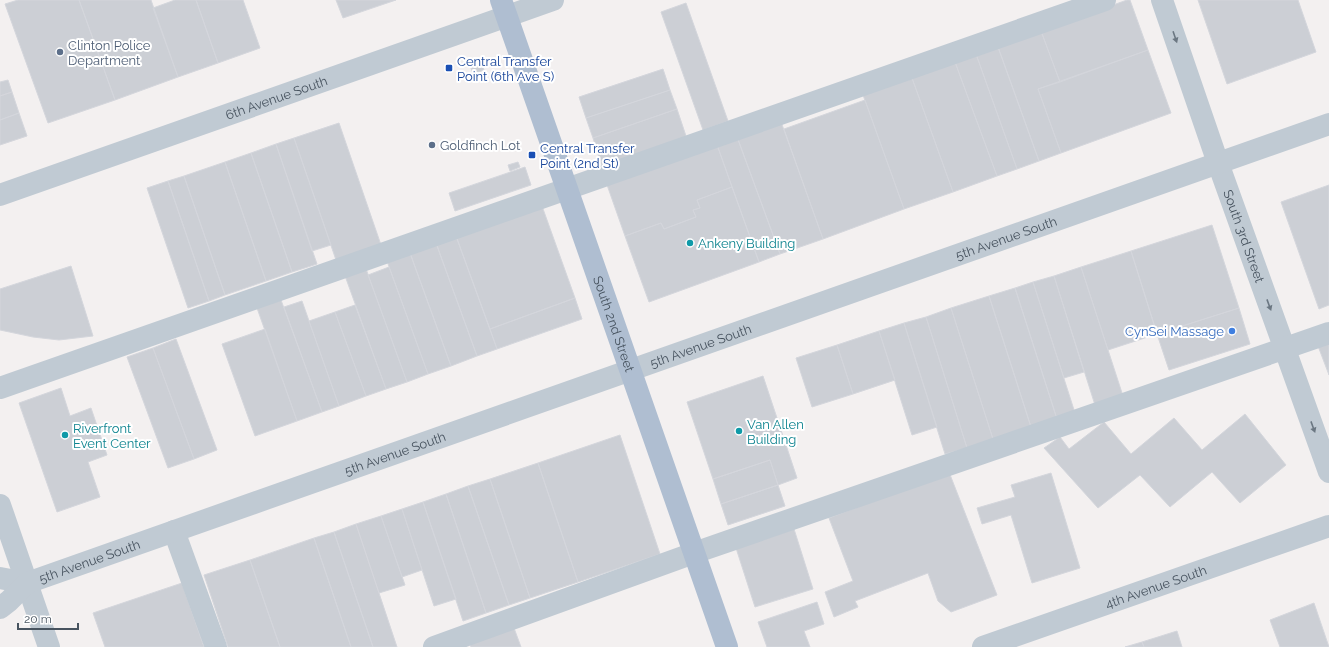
<svg xmlns="http://www.w3.org/2000/svg" width="1329" height="647" font-family="Raleway,sans-serif">
<style>
.building{fill:#cccfd5;stroke:#d4d6dc}
.lines{fill:none;stroke-linecap:round;stroke-linejoin:round}
.minor{stroke:#c0cad3;stroke-width:22}
.major{stroke:#afbed1;stroke-width:22}
.oneway{fill:#6b7782}
.service-dot{fill:#5c6f8a;stroke:#fff;stroke-width:1.5}
.transit-dot{fill:#1a4fb4;stroke:#fff;stroke-width:1.5}
.culture-dot{fill:#0f9aa8;stroke:#fff;stroke-width:1.5}
.shop-dot{fill:#3f7fe0;stroke:#fff;stroke-width:1.5}
.labels{text-anchor:middle;stroke-width:4;stroke-linejoin:round;paint-order:stroke}
.service-label{font-size:13px;fill:#4e5e75;stroke:#fff;text-anchor:start}
.transit-label{font-size:13px;fill:#164399;stroke:#fff;text-anchor:start}
.street-label{font-size:13px;fill:#47535f;stroke:#fff}
.culture-label{font-size:13px;fill:#0d838f;stroke:#fff;text-anchor:start}
.shop-label{font-size:13px;fill:#366cbe;stroke:#fff;text-anchor:end}
</style>
<rect width="100%" height="100%" fill="#f3f0f0"/>
<!-- building -->
<path class="building" d="M18,0H79L115,100L48,123L5,4Z
M79,0H151L178,77L115,100Z
M175,0H196L218,63L178,77L153,8Z
M196,0H243L260,48L218,63Z
M336,0H396L343,18Z
M1127,0H1130L1148,50L1060,82L1041,31Z
M1198,0H1298L1316,52L1227,84Z
M686,3L728,121L703,130L661,12Z
M1041,31L1060,82L1038,89L1061,153L1039,161L998,47Z
M998,47L1039,161L1017,169L976,54Z
M1148,50L1171,113L1061,153L1038,89Z
M976,54L1017,169L997,176L955,62Z
M955,62L997,176L953,192L912,78Z
M482,64L484,70L473,74L471,68Z
M663,69L670,90L586,118L579,97Z
M912,78L953,192L904,209L863,95Z
M8,80L12,92L0,96V82Z
M670,90L677,109L593,138L586,118Z
M12,92L19,113L0,120V96Z
M865,100L904,209L823,239L784,129Z
M677,109L687,139L602,167L593,138Z
M19,113L27,136L0,145V120Z
M780,119L823,239L780,254L736,134Z
M339,123L381,245L336,260L294,138Z
M736,134L780,254L759,262L716,142Z
M294,138L331,245L312,251L276,144Z
M716,142L732,187L697,200L700,208L693,210L696,217L664,229L661,223L625,236L606,182Z
M276,144L317,264L292,272L251,153Z
M251,153L292,272L266,281L225,162Z
M225,162L266,281L225,295L184,176Z
M518,162L520,167L510,171L508,165Z
M525,167L531,185L455,211L449,193Z
M184,176L225,295L209,301L168,181Z
M168,181L209,301L188,308L147,188Z
M1329,185V305L1319,309L1281,202Z
M732,187L759,262L649,302L625,236L661,223L664,229L696,217L693,210L700,208L697,200Z
M542,206L575,298L490,329L456,236Z
M1212,225L1239,308L1157,334L1131,251Z
M456,236L497,349L477,356L436,243Z
M436,243L477,356L451,366L410,253Z
M1131,251L1157,334L1108,350L1081,267Z
M410,253L451,366L428,374L387,261Z
M71,266L93,336L59,340L33,337L0,330V289Z
M365,266L407,382L386,389L344,273Z
M389,267L428,374L407,382L368,275Z
M1081,267L1123,396L1095,405L1054,276Z
M1054,276L1084,372L1064,378L1033,282Z
M1033,282L1075,413L1057,419L1015,288Z
M1015,288L1057,419L1031,427L989,296Z
M989,296L1031,427L993,439L951,308Z
M575,298L582,319L497,349L490,329Z
M281,300L322,412L297,421L257,308Z
M302,301L339,406L322,412L284,307Z
M355,305L386,389L366,396L335,312Z
M951,308L993,439L967,448L926,317Z
M1239,308L1250,344L1169,370L1157,334Z
M335,312L366,396L339,406L309,321Z
M926,317L967,448L945,454L904,323Z
M904,323L937,427L912,435L879,331Z
M265,329L297,421L255,436L222,344Z
M879,331L895,380L853,394L837,345Z
M176,339L217,450L194,459L153,348Z
M1329,342V375L1318,346Z
M837,345L853,394L812,407L796,358Z
M153,348L194,459L168,468L127,357Z
M763,376L797,478L778,485L770,460L713,479L687,402Z
M61,388L70,416L91,408L107,455L88,462L100,497L57,512L19,403Z
M1245,414L1286,465L1240,503L1212,472L1170,507L1140,475L1098,508L1044,448L1060,437L1069,449L1104,422L1131,454L1174,418L1202,450Z
M620,435L660,554L578,582L538,463Z
M770,460L778,485L721,504L713,479Z
M538,463L578,582L530,598L490,479Z
M949,472L997,595L951,612L938,601L928,573L855,601L858,607L834,617L825,592L853,581L829,518Z
M1051,473L1080,568L1032,583L1011,515L982,524L977,508L1015,497L1011,485Z
M490,479L530,598L509,605L468,486Z
M778,485L785,506L728,525L721,504Z
M468,486L509,605L486,613L446,494Z
M446,494L486,613L463,621L423,502Z
M423,502L456,599L434,606L402,509Z
M402,509L422,570L402,577L381,516Z
M381,516L405,585L379,593L356,524Z
M356,524L397,647H373L334,532Z
M794,529L813,589L755,607L736,548Z
M334,532L373,647H351L314,538Z
M314,538L351,647H280L250,560Z
M250,560L280,647H228L204,575Z
M182,583L204,647H105L93,613Z
M817,602L824,624L804,631L810,647H767L758,622Z
M1314,603L1329,647H1280L1270,620Z
M514,628L521,647H471L470,644Z
M1177,631L1182,647H1144L1142,642Z
M1142,642L1144,647H1125Z"/>
<g class="lines">
<!-- minor -->
<g class="minor">
<path id="s1" d="M1162,0L1218,163L1329,472"/>
<path id="s2" d="M0,195L553,0"/>
<path d="M0,388L1105,0"/>
<path d="M0,505L49,647"/>
<path d="M174,531L216,647"/>
<path d="M0,578L27,583"/>
<path id="s3" d="M0,608L9,601L27,583L1329,124"/>
<path d="M434,647L694,553L1329,333"/>
<path id="s4" d="M983,647L1329,526"/>
</g>
<!-- major -->
<path class="major" id="s5" d="M501,0L727,647"/>
</g>
<!-- one-way arrows -->
<defs><path id="oneway-solid" d="M-6-.8H1V-3.2L6.5 0L1 3.2V.8H-6Z"/></defs>
<g class="oneway">
<use href="#oneway-solid" transform="translate(1175 37) rotate(71)"/>
<use href="#oneway-solid" transform="translate(1269 305) rotate(70)"/>
<use href="#oneway-solid" transform="translate(1313 427) rotate(70)"/>
</g>
<!-- markers -->
<g class="service-dot">
<circle cx="60" cy="52" r="4"/>
<circle cx="432" cy="145" r="4"/>
</g>
<g class="transit-dot">
<rect x="445" y="64" width="8" height="8" rx="2"/>
<rect x="528" y="151" width="8" height="8" rx="2"/>
</g>
<g class="culture-dot">
<circle cx="690" cy="243" r="4"/>
<circle cx="739" cy="431" r="4"/>
<circle cx="65" cy="435" r="4"/>
</g>
<circle class="shop-dot" cx="1232" cy="331" r="4"/>
<g class="labels">
<!-- service labels -->
<g class="service-label">
<text x="68" y="50">Clinton Police<tspan x="68" dy="15">Department</tspan></text>
<text x="440" y="150">Goldfinch Lot</text>
</g>
<!-- transit labels -->
<g class="transit-label">
<text x="457" y="66">Central Transfer<tspan x="457" dy="15">Point (6th Ave S)</tspan></text>
<text x="540" y="153">Central Transfer<tspan x="540" dy="15">Point (2nd St)</tspan></text>
</g>
<!-- street labels -->
<g class="street-label">
<text dy="5" stroke="none"><textPath href="#s2" startOffset="293">6th Avenue South</textPath></text>
<text dy="5" stroke="none"><textPath href="#s1" startOffset="250">South 3rd Street</textPath></text>
<text dy="5" stroke="none"><textPath href="#s3" startOffset="1075">5th Avenue South</textPath></text>
<text dy="5" stroke="none"><textPath href="#s5" startOffset="343">South 2nd Street</textPath></text>
<text dy="5" stroke="none"><textPath href="#s3" startOffset="751">5th Avenue South</textPath></text>
<text dy="5" stroke="none"><textPath href="#s3" startOffset="427">5th Avenue South</textPath></text>
<text dy="5" stroke="none"><textPath href="#s3" startOffset="103">5th Avenue South</textPath></text>
<text dy="5" stroke="none"><textPath href="#s4" startOffset="183">4th Avenue South</textPath></text>
</g>
<!-- culture labels -->
<g class="culture-label">
<text x="698" y="248">Ankeny Building</text>
<text x="747" y="429">Van Allen<tspan x="747" dy="15">Building</tspan></text>
<text x="73" y="433">Riverfront<tspan x="73" dy="15">Event Center</tspan></text>
</g>
<!-- shop labels -->
<g class="shop-label">
<text x="1224" y="336">CynSei Massage</text>
</g>
</g>
<!-- scale -->
<path d="M18 623v6h60v-6" fill="none" stroke="#47535f" stroke-width="2"/>
<text x="24" y="623" font-size="12" fill="#47535f" stroke="#ffffff" stroke-width="3" paint-order="stroke">20 m</text>
</svg>
